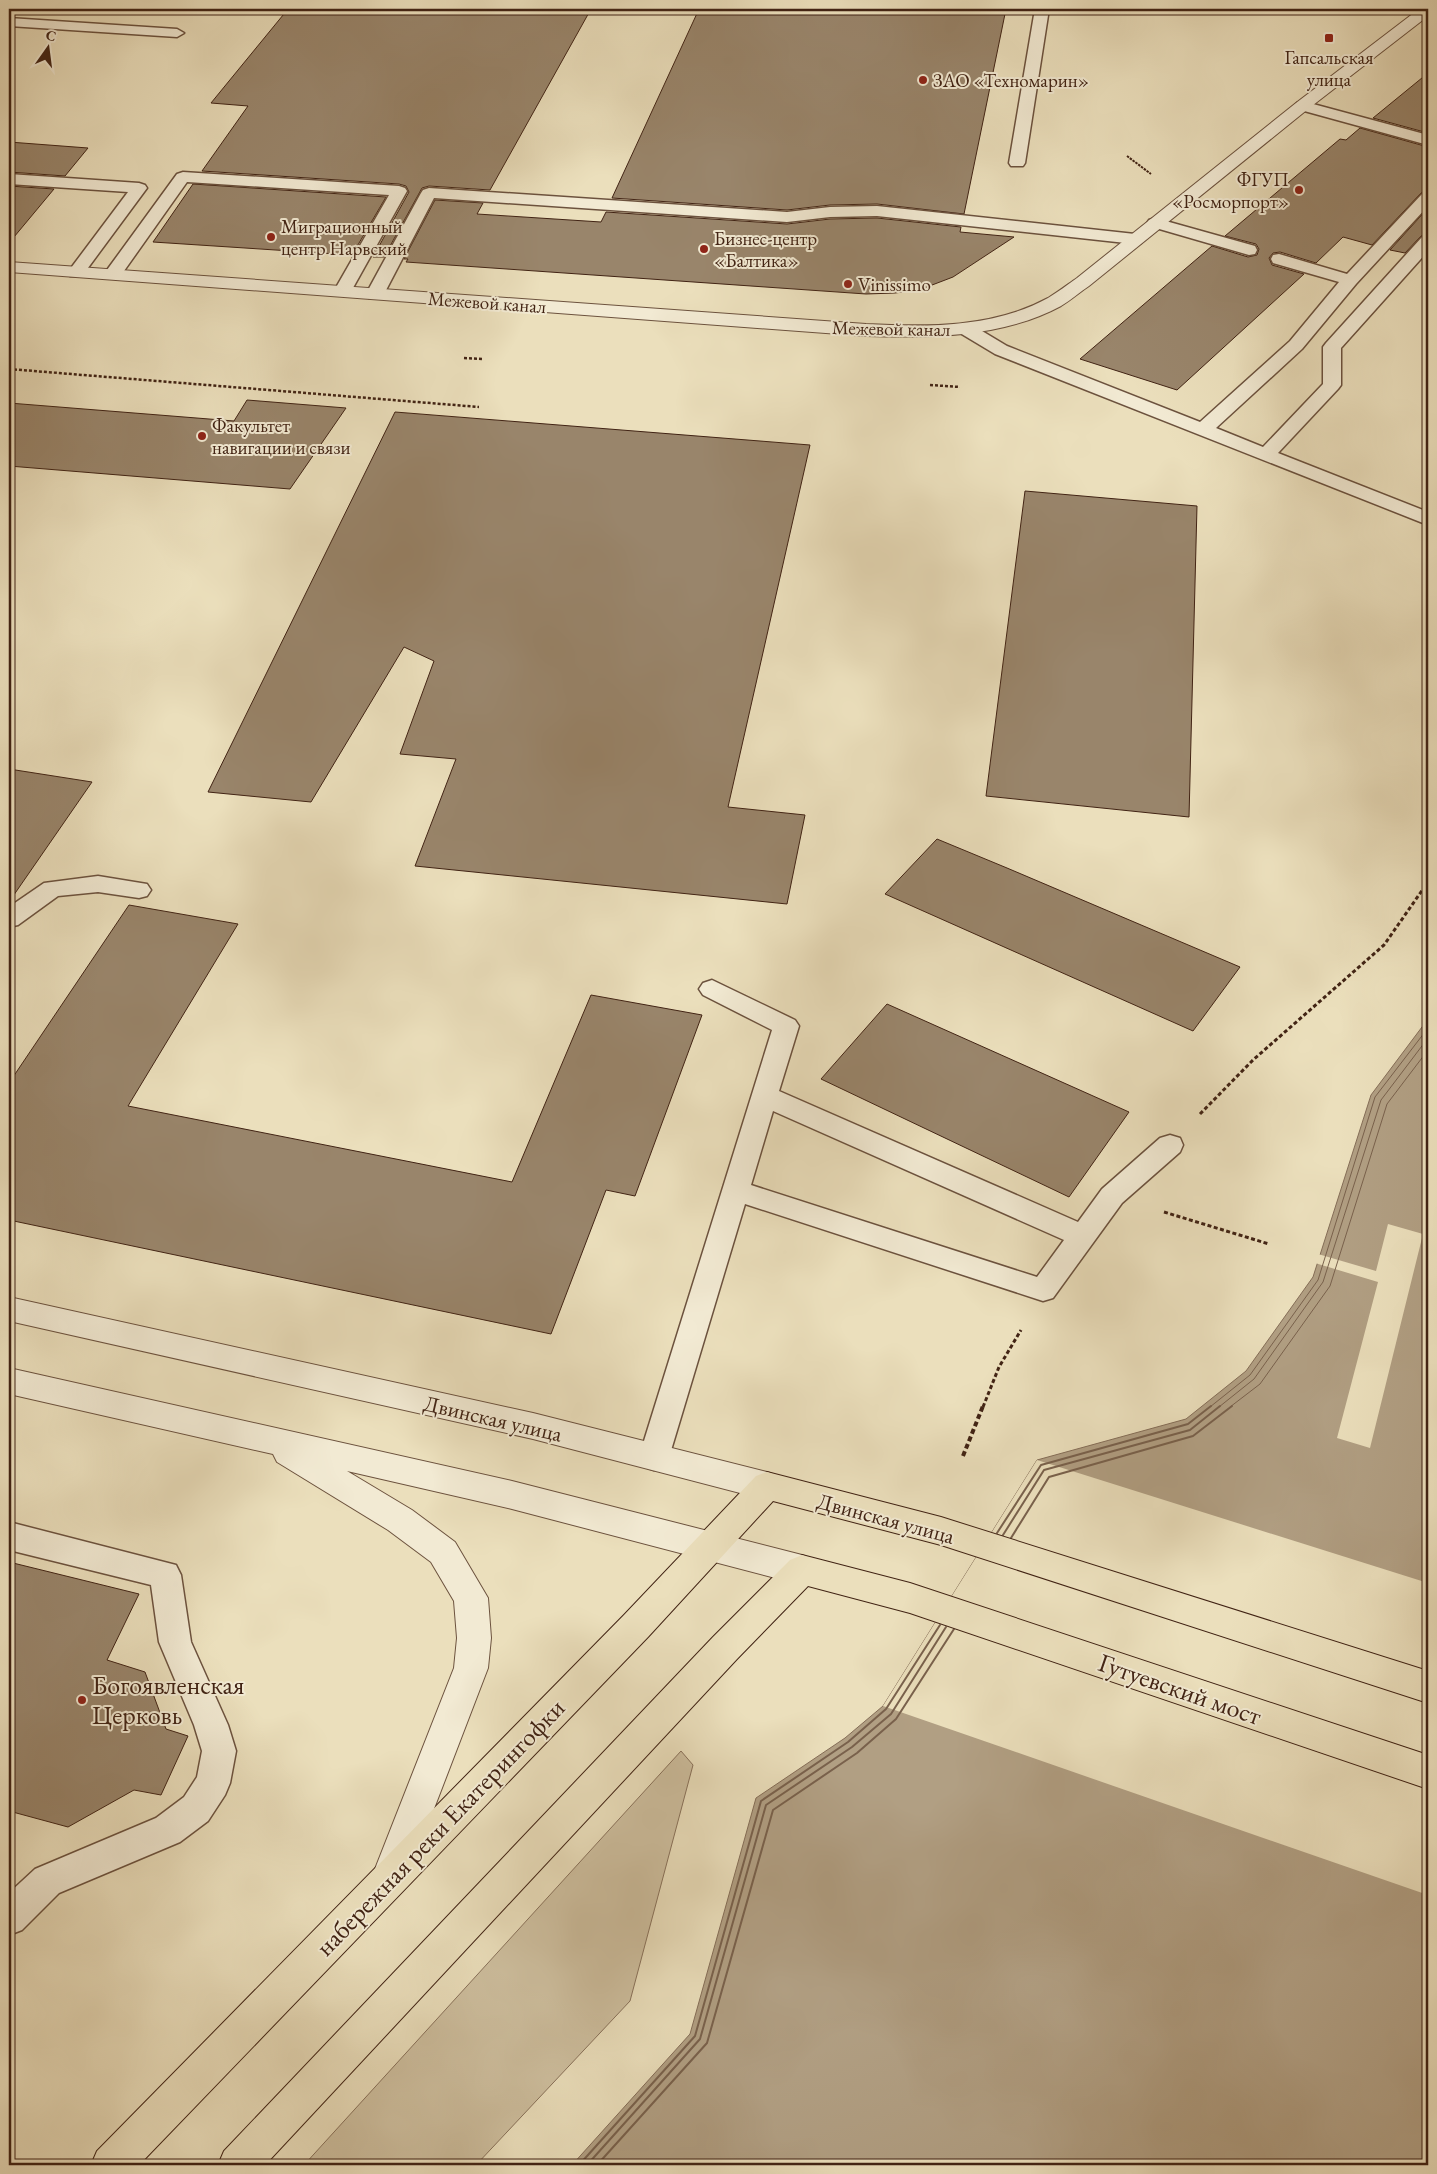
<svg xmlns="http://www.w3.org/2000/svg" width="1437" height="2174" font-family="'EB Garamond',serif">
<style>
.green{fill:#cebf9f;stroke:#88715a}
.water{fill:#b19f83;stroke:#846d57}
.pier{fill:#ebdfbc}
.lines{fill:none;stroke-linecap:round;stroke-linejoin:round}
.shore-far1{stroke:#79614c;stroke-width:1}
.shore{stroke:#79614c;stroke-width:2}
.building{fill:#99856b;stroke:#412314}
.service-casing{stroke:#6c523e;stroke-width:3}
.tertiary-casing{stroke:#6c523e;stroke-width:2}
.primary-casing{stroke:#412314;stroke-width:2}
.path-far3{stroke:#412314;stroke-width:2;stroke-dasharray:2.5 1;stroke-linecap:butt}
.path-far2{stroke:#412314;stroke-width:2.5;stroke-dasharray:3 2;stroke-linecap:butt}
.path-far1{stroke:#412314;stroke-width:3;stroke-dasharray:4 2.5;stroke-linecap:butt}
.path{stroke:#412314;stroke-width:4;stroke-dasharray:5 3;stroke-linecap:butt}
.service{fill:#f2ead3;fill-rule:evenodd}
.tertiary{fill:#f2ead3;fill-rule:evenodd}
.primary{fill:#ebdfbc;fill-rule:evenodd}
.poi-dot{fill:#8f2418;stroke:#f2ead3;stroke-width:2}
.labels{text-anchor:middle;stroke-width:4;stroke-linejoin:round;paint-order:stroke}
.far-poi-label{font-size:19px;fill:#412314;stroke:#f2ead3;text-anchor:start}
.far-street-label{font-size:19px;fill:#412314;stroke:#f2ead3}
.street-label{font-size:22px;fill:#412314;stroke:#f2ead3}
.near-poi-label{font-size:26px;fill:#412314;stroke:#f2ead3;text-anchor:start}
.near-street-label{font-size:26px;fill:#412314;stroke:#f2ead3}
</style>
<rect width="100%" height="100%" fill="#ebdfbc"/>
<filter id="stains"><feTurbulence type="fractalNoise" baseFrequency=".004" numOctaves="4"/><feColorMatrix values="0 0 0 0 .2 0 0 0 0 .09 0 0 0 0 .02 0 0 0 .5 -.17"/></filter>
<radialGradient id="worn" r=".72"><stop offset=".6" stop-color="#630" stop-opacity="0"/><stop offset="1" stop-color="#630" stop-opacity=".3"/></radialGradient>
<!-- green -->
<path class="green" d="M681,1751L693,1765L630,2001L476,2165H304Z"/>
<!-- water -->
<path class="water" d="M1428,1019V2165H572L690,2034L756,1798L845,1738L883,1706L1037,1460L1186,1419L1246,1371L1313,1277L1371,1095Z"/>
<!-- pier -->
<path class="pier" d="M1388,1224L1423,1234L1370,1448L1337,1438L1378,1282L1315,1263L1318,1254L1376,1271Z
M1037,1460L1428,1583V1895L883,1706Z"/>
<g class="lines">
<!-- shore-far1 -->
<path class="shore-far1" d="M1210,1407L1250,1375L1318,1280L1375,1097L1428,1028
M1219,1407L1254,1379L1323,1282L1381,1100L1428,1038
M1230,1407L1260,1384L1330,1286L1387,1104L1428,1050"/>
<!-- shore -->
<path class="shore" d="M997,1533L1041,1465L1188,1424L1211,1406
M1003,1535L1044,1470L1190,1430L1220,1406
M1011,1538L1049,1477L1193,1436L1232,1406
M579,2165L695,2036L761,1801L848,1742L886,1709L940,1625
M587,2165L700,2039L766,1805L852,1747L891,1714L946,1627
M597,2165L707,2043L773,1810L857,1753L896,1719L954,1629"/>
</g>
<!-- building -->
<path class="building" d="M288,9H591L490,190L429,186L422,188L384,257H373L409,192L406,186L399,184L202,171L248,106L211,103Z
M699,9H1006L964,214L877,204L830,205L787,210L612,198Z
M1428,73V133L1373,118Z
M1360,128L1428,147V190L1421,193L1372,245L1343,237L1316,263L1280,252L1273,253L1269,258L1272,265L1304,274L1177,390L1080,359L1212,246L1248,257L1257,255L1259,249L1256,244L1225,236L1340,139L1346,140Z
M9,142L88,148L65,176L9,172Z
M193,184L386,197L352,255L153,242Z
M9,186L54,189L9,243Z
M435,200L483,203L477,214L601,222L606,212L787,224L830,219L877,218L961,227L960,232L1014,237L953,277L919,290L895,293L866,294L406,262L408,259H404Z
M1428,208V234L1421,236L1405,253L1390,250Z
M247,400L346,408L290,489L9,466V403L234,421Z
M395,412L810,445L728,807L805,815L787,904L415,866L456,759L400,754L434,661L404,647L311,802L208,792Z
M1025,491L1197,506L1189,817L986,796Z
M9,769L92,782L9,902Z
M937,839L1007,868L1240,967L1193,1031L885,894Z
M129,905L238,924L128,1106L512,1182L591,995L702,1015L635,1196L606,1190L551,1334L9,1220V1083Z
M887,1004L1129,1112L1069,1197L821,1079Z
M9,1562L139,1594L107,1660L145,1672L166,1729L188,1736L161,1795L134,1790L68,1827L9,1811Z"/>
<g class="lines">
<defs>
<path id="service" d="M1035,9H1049L1025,163L1023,166H1011L1009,163Z
M9,18L177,29L184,33L177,37L9,26Z
M1302,101L1428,135V145L1297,109L1294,106L1297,103Z
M183,172L399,186L405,188L407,191L349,295H337L334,291L389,195L187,182L119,278H107L105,274L107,270L177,174Z
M9,174L139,183L145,185L147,188L82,276H70L68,272L128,192L9,184Z
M429,188L787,212L830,207L877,206L1135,234L1141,235L1143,239L1141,243L1135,244L877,216L830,217L787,222L434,198L384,294L381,298H369L366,294L421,193L423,190Z
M1428,192V206L1356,284L1302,349L1216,428L1263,447L1323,384V347L1326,343L1422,237L1428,236V251L1341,348V385L1338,389L1278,453L1428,512V525L995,354L960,333L957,329L960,325L966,324L972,325L1007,346L1200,422L1290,341L1339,282L1273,263L1271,259L1273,255L1279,254L1347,274L1422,194Z
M1155,218L1255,246L1257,250L1255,254L1249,255L1149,226L1147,223L1149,220Z
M98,876L147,884L151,890L147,896L139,898L98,892L58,896L18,925L9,927V907L44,883Z
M712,980L795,1020L799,1026L779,1091L1078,1222L1102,1189L1160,1138L1170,1135L1180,1138L1183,1145L1180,1152L1122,1203L1053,1298L1043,1301L745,1204L669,1457L665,1466L654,1470L643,1466L639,1457L772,1030L703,995L699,989L703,983ZM773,1111L1064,1240L1037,1277L751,1185Z
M9,1522L176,1565L181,1575L191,1642L228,1725L236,1751L230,1783L225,1795L208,1821L180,1842L59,1893L22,1930L9,1935V1893L35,1869L156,1818L184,1797L197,1777L202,1751L194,1725L159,1642L151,1585L9,1550Z"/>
<path id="tertiary" d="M1419,9H1428V16L1308,109L1089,286C1080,292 1071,300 1061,306C1002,338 931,338 866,336L9,272V262L866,324C927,327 993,328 1048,298C1058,292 1067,285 1077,278L1296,103Z
M9,1297L533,1413L767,1472L778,1476L783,1486L778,1496L767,1500L533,1439L9,1321Z
M9,1368L512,1481L802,1555L814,1560L819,1570L814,1580L802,1585L512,1509L347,1471L412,1510L455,1542L488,1598L491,1638L488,1668L404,1887L391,1892L378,1887L373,1874L454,1668L457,1638L454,1601L431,1562L388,1530L277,1462L273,1454L9,1394Z"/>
<path id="primary" d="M767,1472L941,1517L1428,1671V1703L941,1545L773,1501L648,1637L139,2165H91L97,2151L624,1615L756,1476Z
M802,1555L910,1583L1428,1755V1789L910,1613L808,1586L737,1659L265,2165H218L224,2151L713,1637L790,1560Z"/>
</defs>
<!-- service casing -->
<use href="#service" class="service-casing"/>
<!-- tertiary casing -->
<use href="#tertiary" class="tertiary-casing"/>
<!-- primary casing -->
<use href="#primary" class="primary-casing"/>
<!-- path-far3 -->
<path class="path-far3" d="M1348,9L1358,12
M1127,156L1151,174"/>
<!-- path-far2 -->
<path class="path-far2" d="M464,358L482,359
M9,369L479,407
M930,385L960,387"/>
<!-- path-far1 -->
<path class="path-far1" d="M1200,1114L1253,1060L1384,945L1428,882
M1164,1212L1269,1244
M983,1407L999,1367L1021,1330"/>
<!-- path -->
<path class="path" d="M963,1456L983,1406"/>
<!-- service -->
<use href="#service" class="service"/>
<!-- tertiary -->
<use href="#tertiary" class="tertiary"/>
<!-- primary -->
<use href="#primary" class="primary"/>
</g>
<!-- markers -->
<g class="poi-dot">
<rect x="1324" y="33" width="10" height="10" rx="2.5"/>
<circle cx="923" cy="80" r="5"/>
<circle cx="1299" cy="190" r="5"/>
<circle cx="271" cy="237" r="5"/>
<circle cx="704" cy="249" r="5"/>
<circle cx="848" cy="284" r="5"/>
<circle cx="202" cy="436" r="5"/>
<circle cx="82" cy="1700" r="5"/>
</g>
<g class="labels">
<!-- far-poi labels -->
<g class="far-poi-label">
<text x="1329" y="64" text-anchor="middle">Гапсальская<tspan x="1329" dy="22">улица</tspan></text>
<text x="933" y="87">ЗАО «Техномарин»</text>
<text x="1289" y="186" text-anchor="end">ФГУП<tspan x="1289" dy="22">«Росморпорт»</tspan></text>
<text x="281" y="233">Миграционный<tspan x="281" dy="22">центр Нарвский</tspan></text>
<text x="714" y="245">Бизнес-центр<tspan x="714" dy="22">«Балтика»</tspan></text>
<text x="858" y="291">Vinissimo</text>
<text x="212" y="432">Факультет<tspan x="212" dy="22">навигации и связи</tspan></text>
</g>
<!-- far-street labels -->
<g class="far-street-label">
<text transform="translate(487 302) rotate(4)" y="7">Межевой канал</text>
<text transform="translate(891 328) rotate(1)" y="7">Межевой канал</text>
</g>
<!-- street labels -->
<g class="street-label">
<text transform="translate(493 1418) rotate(13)" y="8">Двинская улица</text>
<text transform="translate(886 1518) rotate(15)" y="8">Двинская улица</text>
</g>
<!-- near-poi labels -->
<g class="near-poi-label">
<text x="92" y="1694">Богоявленская<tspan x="92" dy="30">Церковь</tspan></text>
</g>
<!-- near-street labels -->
<g class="near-street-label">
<text transform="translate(1180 1689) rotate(19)" y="9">Гутуевский мост</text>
<text transform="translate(440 1827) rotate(-46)" y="9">набережная реки Екатерингофки</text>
</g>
</g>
<!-- margin -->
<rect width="1437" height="2174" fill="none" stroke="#ebdfbc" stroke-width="30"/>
<rect x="10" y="10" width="1417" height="2154" fill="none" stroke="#412314" stroke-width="2.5"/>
<rect x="15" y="15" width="1407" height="2144" fill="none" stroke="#412314"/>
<!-- north arrow -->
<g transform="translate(48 48) rotate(14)" stroke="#f2ead3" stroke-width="4" paint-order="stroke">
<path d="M0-4L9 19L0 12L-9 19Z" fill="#412314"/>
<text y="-8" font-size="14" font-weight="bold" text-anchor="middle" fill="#412314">С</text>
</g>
<rect width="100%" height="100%" filter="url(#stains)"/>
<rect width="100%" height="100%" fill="url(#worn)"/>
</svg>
